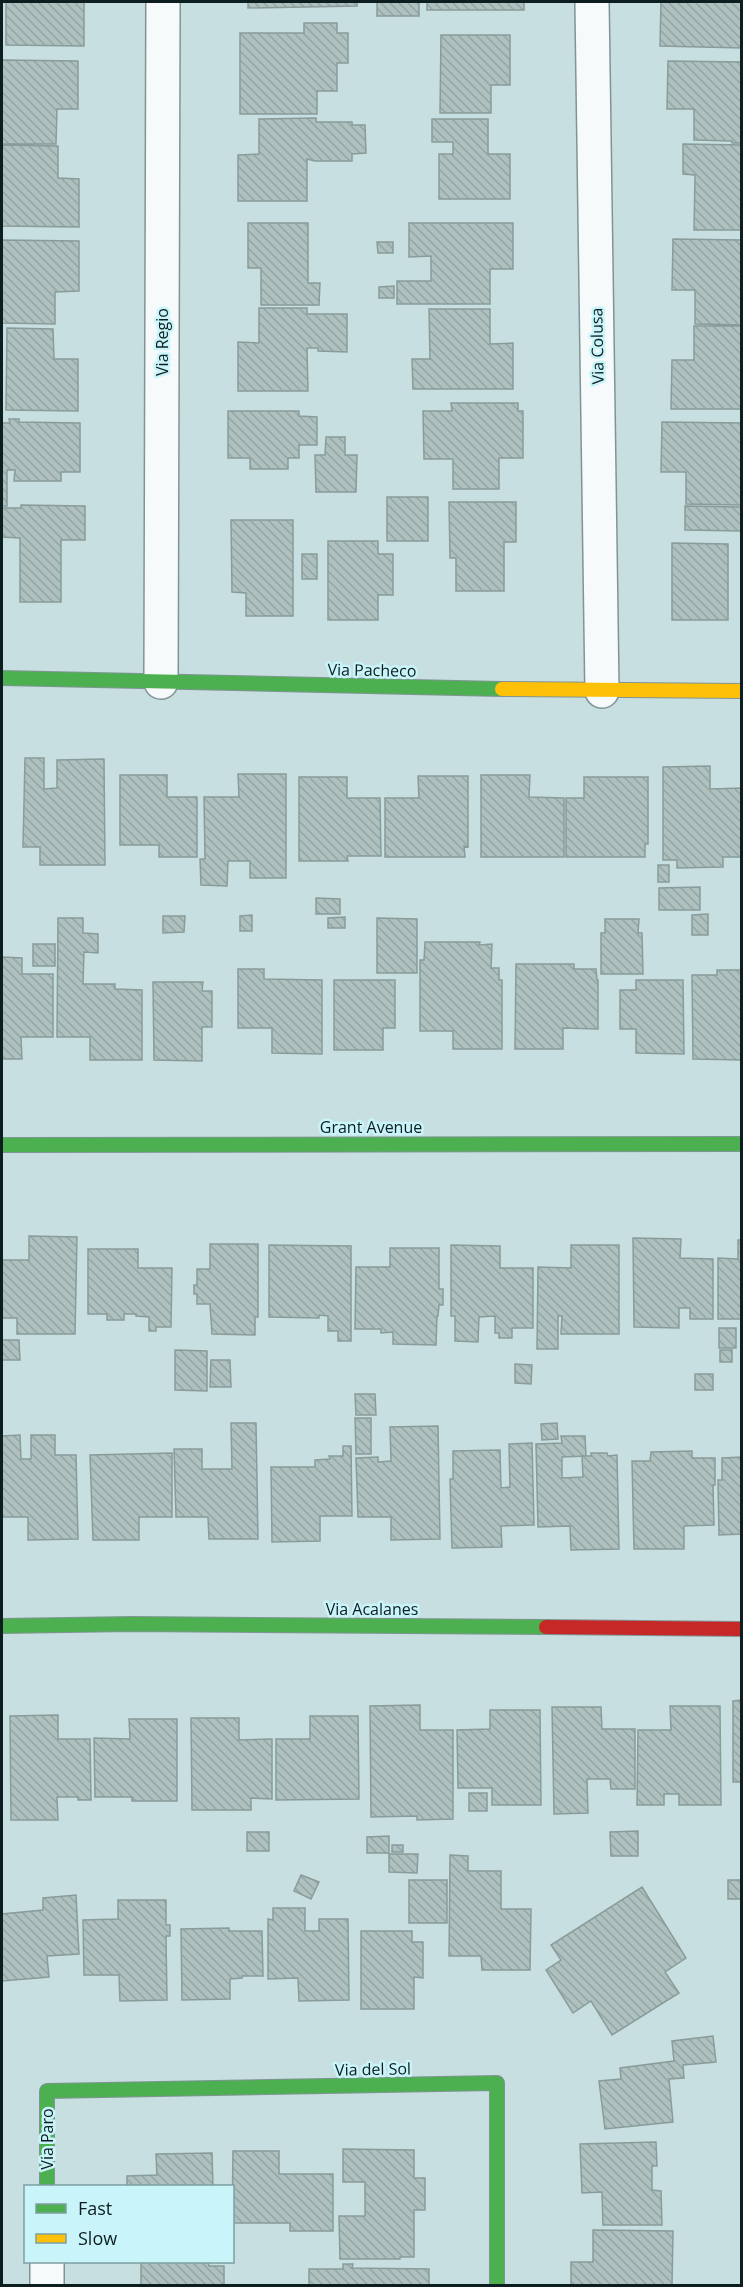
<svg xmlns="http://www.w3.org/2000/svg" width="743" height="2287" font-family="'Open Sans',sans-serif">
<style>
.building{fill:url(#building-back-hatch);stroke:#899c9a;stroke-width:1.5}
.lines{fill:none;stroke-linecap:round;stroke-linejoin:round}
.street-casing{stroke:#819495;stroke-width:36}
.fast-casing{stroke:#819495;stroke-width:16}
.slow-casing{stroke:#819495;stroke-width:16}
.jam-casing{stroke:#819495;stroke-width:16}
.street{stroke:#f7fafa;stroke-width:33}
.fast{stroke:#4caf50;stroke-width:14}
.slow{stroke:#ffc107;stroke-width:14}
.jam{stroke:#c62828;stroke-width:14}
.labels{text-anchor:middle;stroke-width:5;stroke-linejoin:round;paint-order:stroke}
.street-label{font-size:16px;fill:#0d1e20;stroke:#c9f5fa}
</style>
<defs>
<pattern id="building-back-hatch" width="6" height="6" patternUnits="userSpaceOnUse" patternTransform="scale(1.5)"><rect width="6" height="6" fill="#aec1bf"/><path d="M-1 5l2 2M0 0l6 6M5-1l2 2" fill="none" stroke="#94a5a4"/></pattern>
</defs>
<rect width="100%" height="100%" fill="#c7dfe1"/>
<!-- building -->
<path class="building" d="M6,2H84V46L6,45Z
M248,2H357V6L248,8Z
M377,2H419V16H377Z
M427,2H524V10H427Z
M661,2H742V48L660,46Z
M304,23H337V33H348V63H337V91H317V114H240V33H304Z
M441,35H510V85H491V113H440Z
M2,60L78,61V109H57L56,144H2Z
M668,61L742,62V143H732V141L694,140V109H667Z
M316,118V122H352V125H365L366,153L352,154V161H315L307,159V201H238V155L259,154V119Z
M432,119H488V154H510V199H439V154H453V142H432Z
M683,144L742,145V230H694L695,175L683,174Z
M2,145L58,146V178L79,179V227L2,226Z
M248,223H308V283H320L319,305H261V268H248Z
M409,223H513V269H490V304H397V281H431V256L409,257Z
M673,239L742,240V325L695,324V290H672Z
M2,240L79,241V291L55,292V324L2,323Z
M377,242H393V253H378Z
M394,286V298H379V287Z
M259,308H307V314H347V352L318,351V348H307L308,391H238V342L259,343Z
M429,309H490V344L513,343V389H413L412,359H430Z
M694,326H742V409H671L672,360H694Z
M7,328L53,329L54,359H78V411L6,410Z
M451,403H518V411H523V458H499V489H453V459H424L423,411H452Z
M228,411H299V416L317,417V445H299V458H288V469H250V458H228Z
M9,419H19V422L80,423V472H61V481H14L15,470H7V506H2V423H10Z
M662,422L742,423V505L686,504V472H661Z
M326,437H345V455H357L356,492H316L315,455H325Z
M387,497H428V541H387Z
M449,502H516V542H504V591H456V558H450Z
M21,505L85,506V540H61V602H20V538L2,537V508H21Z
M685,506L742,507V531L685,530Z
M231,520H293V616H246V593L232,592Z
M328,541H378V554H393V595H378V620H328Z
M672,543L728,544V620H672Z
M302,554H317V579H302Z
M25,758H44V789L57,788V760L104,759L105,865H40V847H23Z
M710,766V789L742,788V857H723V867L677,868V860H663V767Z
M238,774H286V878H250V861H228L227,886L201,885L200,859H205L204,797H239Z
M120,775H167V797H197V857H159V845H120Z
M481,775H530L529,797L564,798V857H481Z
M418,776H468V847L464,846L465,857H385V798H419Z
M299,777H347V798H380L381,856H347L348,861H299Z
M584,777H648V844H645V857H566V798H584Z
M658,865H669V882H658Z
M700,887V910H659V888Z
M316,898L340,899V914H316Z
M708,914V935H692V915Z
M252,915V931H240V916Z
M163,916H185L184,932L163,933Z
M345,917V928H328V918Z
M58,918H83V933L98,934V953L84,952L83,984H115V989L142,990V1060H90V1037H57Z
M377,918L417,919V973H377Z
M605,919H639L638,933H642L643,974H601V933H605Z
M425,942H480L479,945L492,944L491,968H499V980H502V1049H453V1031H420V960H424Z
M33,944H55V966H33Z
M2,957L22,958V974H53V1037H21L22,1059H2Z
M516,964H574V969H596L597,980H598V1029L563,1028V1049H515Z
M238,969H264V979L322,980V1054L272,1053V1028H238Z
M717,970H742V1060L693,1059L692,975H717Z
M334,980H395V1028H383V1050H334Z
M636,980H683L684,1054L636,1053V1029H620V990H636Z
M153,982H203L202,991H212V1027H202V1061L154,1060Z
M29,1236L77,1237L75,1334H17V1318H2V1260H29Z
M633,1238L681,1239L680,1258L713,1259V1319H690V1308H679V1328L634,1327Z
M738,1240H742V1319H718V1258L738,1259Z
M210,1244H258V1317H255V1335L212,1334L210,1304H197V1294H194V1285H197V1269H210Z
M269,1245L351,1246V1341H338V1331H328V1316L319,1315V1318L269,1317Z
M451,1245L500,1246V1268H533V1328H512V1338H499V1333H495V1316L479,1317L478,1342L455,1341V1316H451Z
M571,1245H619V1334H561L562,1316H558V1349H537L538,1267L571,1268Z
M390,1248H439V1289H443V1305H439L438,1316H437L436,1345L393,1344V1332L381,1333V1329H355L356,1267H390Z
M88,1249H138V1268H172L171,1327H156V1331H149V1317L136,1316V1314H124V1320H107V1314H88Z
M719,1328H736V1348H719Z
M2,1340H19L20,1360H2Z
M175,1350L207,1351V1391L175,1390Z
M720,1350H732V1362H720Z
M211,1360H230L231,1387H210Z
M515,1364L532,1365L531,1384L515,1383Z
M695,1374H713V1390H695Z
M355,1394H375L376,1415H356Z
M355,1418H371V1454H356Z
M231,1423H256L258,1539H209L208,1517H176L174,1449H202V1469H232Z
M557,1423L558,1439L542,1440L541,1424Z
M438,1426L440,1539L391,1540V1517H358L356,1458L378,1457V1462L391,1461L390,1427Z
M20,1435L21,1459H31V1435H55V1455H76L78,1539L28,1540V1517H2V1436Z
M561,1436H585L586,1456L562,1457V1478L583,1477L582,1456H591V1453H607L608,1456L617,1455L619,1549L571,1550L570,1526L538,1527L536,1444L562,1443Z
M532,1443L534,1525L501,1526L502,1547L452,1548L450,1479H453V1451L500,1450L501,1488L510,1487L509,1444Z
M343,1446H351L352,1516H320V1541L272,1542L271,1467H315V1460L330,1459L329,1456H343Z
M692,1451V1458H715V1485H713L714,1525L684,1526V1549H634L632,1461H650L651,1452Z
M172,1453V1517H139V1540H93L90,1455Z
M742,1457V1534L719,1535L718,1480H722V1458Z
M742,1700V1782H733V1701Z
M420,1705V1730H453V1819L417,1820V1816L371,1817L370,1706Z
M670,1706H720L721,1805H679V1794H664V1805H637L638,1730H671Z
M552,1707H601L602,1729H635V1789H611L610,1779H587L588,1813L554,1814Z
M490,1710H540L541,1805H492V1788H458L457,1730L490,1729Z
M58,1715V1739H90L91,1800H78V1797H57L58,1820H11L10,1716Z
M310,1716H358L359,1799L276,1800V1739H310Z
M191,1718H239V1740L272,1739V1799L251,1798V1810H192Z
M129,1719H177V1801H132V1797H95L94,1738L130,1739Z
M469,1793H487V1811H469Z
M638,1831V1856H611L610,1832Z
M247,1832H269V1851H247Z
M389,1836V1853H367V1837Z
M392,1845H403V1852H392Z
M389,1854H418L417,1873L389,1872Z
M450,1855L468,1856V1871H501V1909H531L530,1970H482L481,1956H449Z
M301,1875L319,1882L311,1899L294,1891Z
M409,1880H447V1923H409Z
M728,1880H742V1899H728Z
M642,1887L686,1958L665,1972L679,1993L612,2035L591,2001L573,2013L546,1970L561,1960L551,1945Z
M76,1895L79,1954L47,1956L49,1977L2,1981V1914L43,1910V1898Z
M118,1900H166V1925H170V1936H166L167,2000L120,2001L119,1975H84L83,1920L118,1919Z
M273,1908H305V1931H319V1919H348L349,2000L299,2001L298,1978L268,1979V1919L273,1920Z
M229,1928V1931H262L263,1976H242V1978L230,1979V1999L182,2000L181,1929Z
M361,1931H412V1942H423V1978L414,1977V2009H361Z
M713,2036L716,2062L683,2065L684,2078L669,2079L673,2122L605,2129L599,2081L621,2079L620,2068L674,2061L672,2041Z
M656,2142L657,2166H652V2190L661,2191L662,2225H603L602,2192L582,2193L580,2144Z
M343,2149L414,2150V2178H425V2210H414V2257H400V2259H340L339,2216H365V2182H343Z
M233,2151H279V2174H333V2231H290V2223H232Z
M212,2153L213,2186H127V2176L157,2175L156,2154Z
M593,2230L673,2231L672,2286H571V2262H593Z
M141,2262H208L209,2266H224V2286H141Z
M343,2264H353L352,2268L429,2269V2286H309V2269H343Z"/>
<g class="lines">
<defs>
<path id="street" d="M592,2L602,691
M161,682L163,2
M47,2262V2286"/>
<path id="fast" d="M2,678L502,689
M2,1145L742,1144
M2,1626L132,1624L546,1627
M47,2186V2091L497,2083V2286"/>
<path id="slow" d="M502,689L742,691"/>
<path id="jam" d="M546,1627L742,1629"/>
</defs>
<!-- street casing -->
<use href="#street" class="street-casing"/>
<!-- fast casing -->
<use href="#fast" class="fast-casing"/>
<!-- slow casing -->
<use href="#slow" class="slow-casing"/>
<!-- jam casing -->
<use href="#jam" class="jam-casing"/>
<!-- street -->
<use href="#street" class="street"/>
<!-- fast -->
<use href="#fast" class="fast"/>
<!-- slow -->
<use href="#slow" class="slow"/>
<!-- jam -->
<use href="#jam" class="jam"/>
</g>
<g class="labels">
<!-- street labels -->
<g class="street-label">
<text transform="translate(162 342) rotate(-90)" y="6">Via Regio</text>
<text transform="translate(597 346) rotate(-91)" y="6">Via Colusa</text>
<text transform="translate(372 670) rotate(1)" y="6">Via Pacheco</text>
<text x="371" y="1133">Grant Avenue</text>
<text x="372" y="1615">Via Acalanes</text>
<text transform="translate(373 2069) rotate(-1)" y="6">Via del Sol</text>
<text transform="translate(47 2139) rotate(-90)" y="6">Via Paro</text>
</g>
</g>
<!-- border -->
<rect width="743" height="2287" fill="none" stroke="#0d1e20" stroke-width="6"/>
<!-- legend -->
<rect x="24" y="2185" width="210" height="78" fill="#c9f5fa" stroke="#7e9fa3" stroke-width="1.5"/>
<rect x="36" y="2204" width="30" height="9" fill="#4caf50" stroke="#7e9fa3" stroke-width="1.5"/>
<text x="78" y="2215" font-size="18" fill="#0d1e20">Fast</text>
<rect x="36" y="2234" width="30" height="9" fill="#ffc107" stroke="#7e9fa3" stroke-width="1.5"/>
<text x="78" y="2245" font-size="18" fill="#0d1e20">Slow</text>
</svg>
